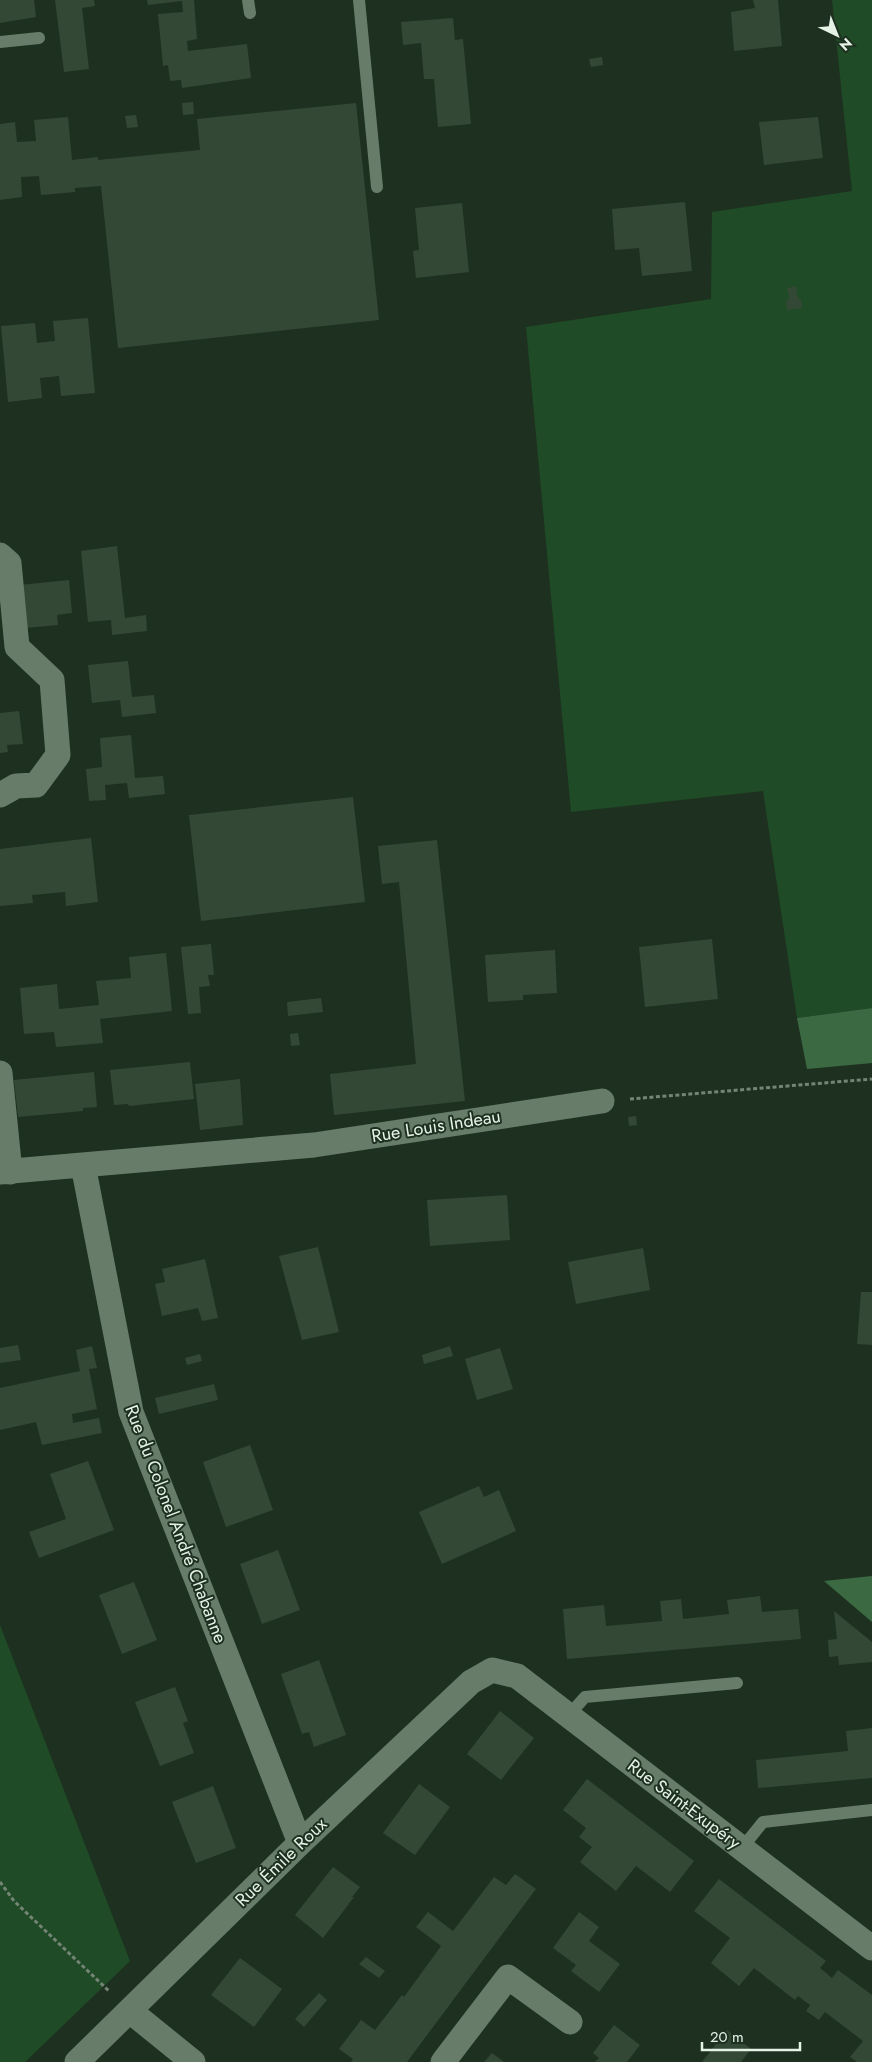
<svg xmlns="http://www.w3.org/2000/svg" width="872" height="2062" font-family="Jost,sans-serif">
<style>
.green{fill:#1f4b26}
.forest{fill:#3b6a42}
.building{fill:#334835}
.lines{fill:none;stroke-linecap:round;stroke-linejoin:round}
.path{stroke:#748475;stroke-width:3;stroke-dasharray:4 2.5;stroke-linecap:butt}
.service{stroke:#677d69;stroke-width:12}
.minor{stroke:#677d69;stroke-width:25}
.labels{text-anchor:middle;stroke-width:4;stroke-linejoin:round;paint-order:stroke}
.street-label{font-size:18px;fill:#e5f2e6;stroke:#1e3120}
</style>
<rect width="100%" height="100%" fill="#1e3120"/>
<!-- green -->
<path class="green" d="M832,0H872V1008L797,1018L763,791L571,812L526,327L711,299L712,212L852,191Z
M0,1625L130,1961L25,2062H0Z"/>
<!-- forest -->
<path class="forest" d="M872,1008V1063L807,1069L797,1018Z
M872,1576V1622L824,1581Z"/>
<!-- building -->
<path class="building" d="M0,0H34L36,17L0,23Z
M55,0H94L95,6L82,8L89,69L64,72Z
M147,0H194L197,39L187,41L188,51L247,44L251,78L182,88L181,80L170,81L168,65L163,66L158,14L183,12L182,1L148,5Z
M753,0H778L782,46L734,51L731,12L755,8Z
M453,18L455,40L463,39L471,124L438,127L434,79H424L421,43L403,45L401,22Z
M602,57L603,65L591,67L589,59Z
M193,102L194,114L183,115L182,103Z
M356,103L379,320L118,348L101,186L75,188V192L41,195L39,176L21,177L22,197L0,200V124L15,122L17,142L36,141L34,120L68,117L72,160L98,157V160L200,150L197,119Z
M136,115L138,127L127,128L125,116Z
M818,117L823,158L764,165L759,122Z
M685,202L692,271L642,276L639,248L615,250L612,209Z
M462,203L469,272L416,278L413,251L419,250L415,208Z
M796,286L798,299H801L802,308L787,310L786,301L789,299L787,288Z
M88,318L95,393L61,396L59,376L40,378L42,398L8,402L1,326L35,323L37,343L55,341L53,321Z
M117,546L125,618L146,615L147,631L112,635L111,620L88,622L81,551Z
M69,580L72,613L57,615L58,625L25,628L20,585Z
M128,661L132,697L154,695L156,713L122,717L120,700L92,703L88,665Z
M19,711L23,744L7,745L8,752L0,753V713Z
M131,735L135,778L163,776L165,794L129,798L127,783L105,785L106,800L89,801L86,769L102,767L100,738Z
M353,797L365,902L201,921L189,815Z
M91,838L98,902L66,906L65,892L32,895L33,903L0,906V849Z
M437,840L465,1101L334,1115L330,1074L416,1064L399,882L382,884L378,846Z
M712,939L718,999L645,1007L639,947Z
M211,944L214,975H208L210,986L199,987L201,1013L188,1014L181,947Z
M555,950L557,993L523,995V1000L488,1002L485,955Z
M166,953L172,1011L100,1019L103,1043L56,1047L54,1032L24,1034L20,988L57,984L59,1009L99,1005L96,981L131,978L129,957Z
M321,998L323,1012L288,1016L287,1002Z
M298,1033L300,1045L291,1046L290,1034Z
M190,1062L194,1099L129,1106L128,1104L114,1105L110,1070Z
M94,1072L97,1107L83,1108V1111L18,1117L14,1080Z
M240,1079L243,1125L200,1130L195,1084Z
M636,1116L637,1125L629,1126L628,1117Z
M507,1195L510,1240L430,1246L427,1200Z
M318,1247L339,1332L302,1340L279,1256Z
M643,1248L650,1290L576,1304L568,1262Z
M205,1259L218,1318L202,1321L198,1308L162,1316L155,1284L165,1282L162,1269Z
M861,1292H872V1345L857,1344Z
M18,1345L21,1360L0,1363V1348Z
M92,1346L97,1368L89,1369L97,1409L72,1414L73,1423L99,1418L102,1433L42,1445L36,1422L0,1430V1388L80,1371L76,1350Z
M450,1346L453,1356L424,1364L422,1355Z
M500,1348L513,1389L477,1400L465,1359Z
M200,1354L202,1361L187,1365L185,1358Z
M214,1384L218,1400L159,1414L155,1398Z
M250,1445L273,1510L226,1527L203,1462Z
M88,1461L114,1530L39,1558L29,1532L66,1519L50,1474Z
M479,1486L484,1497L499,1490L516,1531L442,1564L419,1512Z
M278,1550L300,1610L262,1624L240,1564Z
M134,1582L157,1640L122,1654L99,1595Z
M760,1596L762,1612L798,1609L801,1639L567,1659L563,1609L604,1605L606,1626L662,1621L660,1601L681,1599L683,1619L729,1614L727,1600Z
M834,1611L872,1642V1662L839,1665L838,1656L829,1657L828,1640L837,1639Z
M319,1660L346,1735L314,1747L309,1732L302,1734L281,1674Z
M175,1687L188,1721L183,1723L194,1753L160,1766L135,1702Z
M500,1711L534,1738L501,1780L467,1754Z
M872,1728V1778L758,1788L756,1760L848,1751L846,1731Z
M587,1779L694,1861L670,1892L636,1866L616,1891L580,1862L592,1847L579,1837L586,1828L563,1810Z
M419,1784L450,1807L415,1855L383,1833Z
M213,1786L236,1848L196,1863L172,1802Z
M333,1867L360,1887L352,1897H354L323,1938L295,1915Z
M515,1874L536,1889L407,2062H351L353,2059L339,2049L361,2020L375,2030L402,1995L404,1997L441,1946L416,1927L428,1912L453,1931L494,1877L506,1885Z
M719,1879L826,1961L820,1968L832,1978L838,1970L872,1995V2062H857L850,2057L863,2041L825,2012L819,2020L806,2011L810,2005L798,1996L795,2000L754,1968L739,1986L711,1963L730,1938L694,1911Z
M579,1912L599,1927L589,1941L620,1964L599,1992L571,1971L576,1965L553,1948Z
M366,1957L385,1971L379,1978L359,1964Z
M240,1958L282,1989L254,2027L211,1995Z
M319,1993L327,2000L304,2027L295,2019Z
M614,2025L640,2045L627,2062H595L599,2058L593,2053Z
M727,2030L751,2049L741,2062H702Z
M492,2053L504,2062H484Z"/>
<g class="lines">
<!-- path -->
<path class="path" d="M630,1099L872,1079
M0,1882L14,1901L109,1991"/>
<!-- service -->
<path class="service" d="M248,0L250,13
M359,0L377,187
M0,42L39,38
M568,1716L585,1697L737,1683
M742,1848L763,1822L872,1810"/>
<!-- minor -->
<path class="minor" d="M0,555L9,563L17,647L52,680L58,755L36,785L16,786L0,795
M0,1073L10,1172
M83,1165L131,1412L300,1843
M0,1172L314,1145L602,1101
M130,2011L193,2062
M77,2062L300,1843L471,1682L492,1670L517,1676L872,1948
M443,2062L508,1977L570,2022"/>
</g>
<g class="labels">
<!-- street labels -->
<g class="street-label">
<text transform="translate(436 1126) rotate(-9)" y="6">Rue Louis Indeau</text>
<text transform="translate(176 1524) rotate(69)" y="6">Rue du Colonel André Chabanne</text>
<text transform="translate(684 1804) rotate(37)" y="6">Rue Saint-Exupéry</text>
<text transform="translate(281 1862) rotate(-44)" y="6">Rue Émile Roux</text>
</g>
</g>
<!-- north arrow -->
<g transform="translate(837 35) rotate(137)" stroke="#1e3120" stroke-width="4" paint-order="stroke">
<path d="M0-4L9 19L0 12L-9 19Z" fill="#e5f2e6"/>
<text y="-8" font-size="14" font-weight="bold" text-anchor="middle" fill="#e5f2e6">N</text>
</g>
<!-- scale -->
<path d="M702 2042v8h98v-8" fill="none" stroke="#e5f2e6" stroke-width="2.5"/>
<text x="710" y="2042" font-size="15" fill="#e5f2e6" stroke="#1e3120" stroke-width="4" paint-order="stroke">20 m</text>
</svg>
